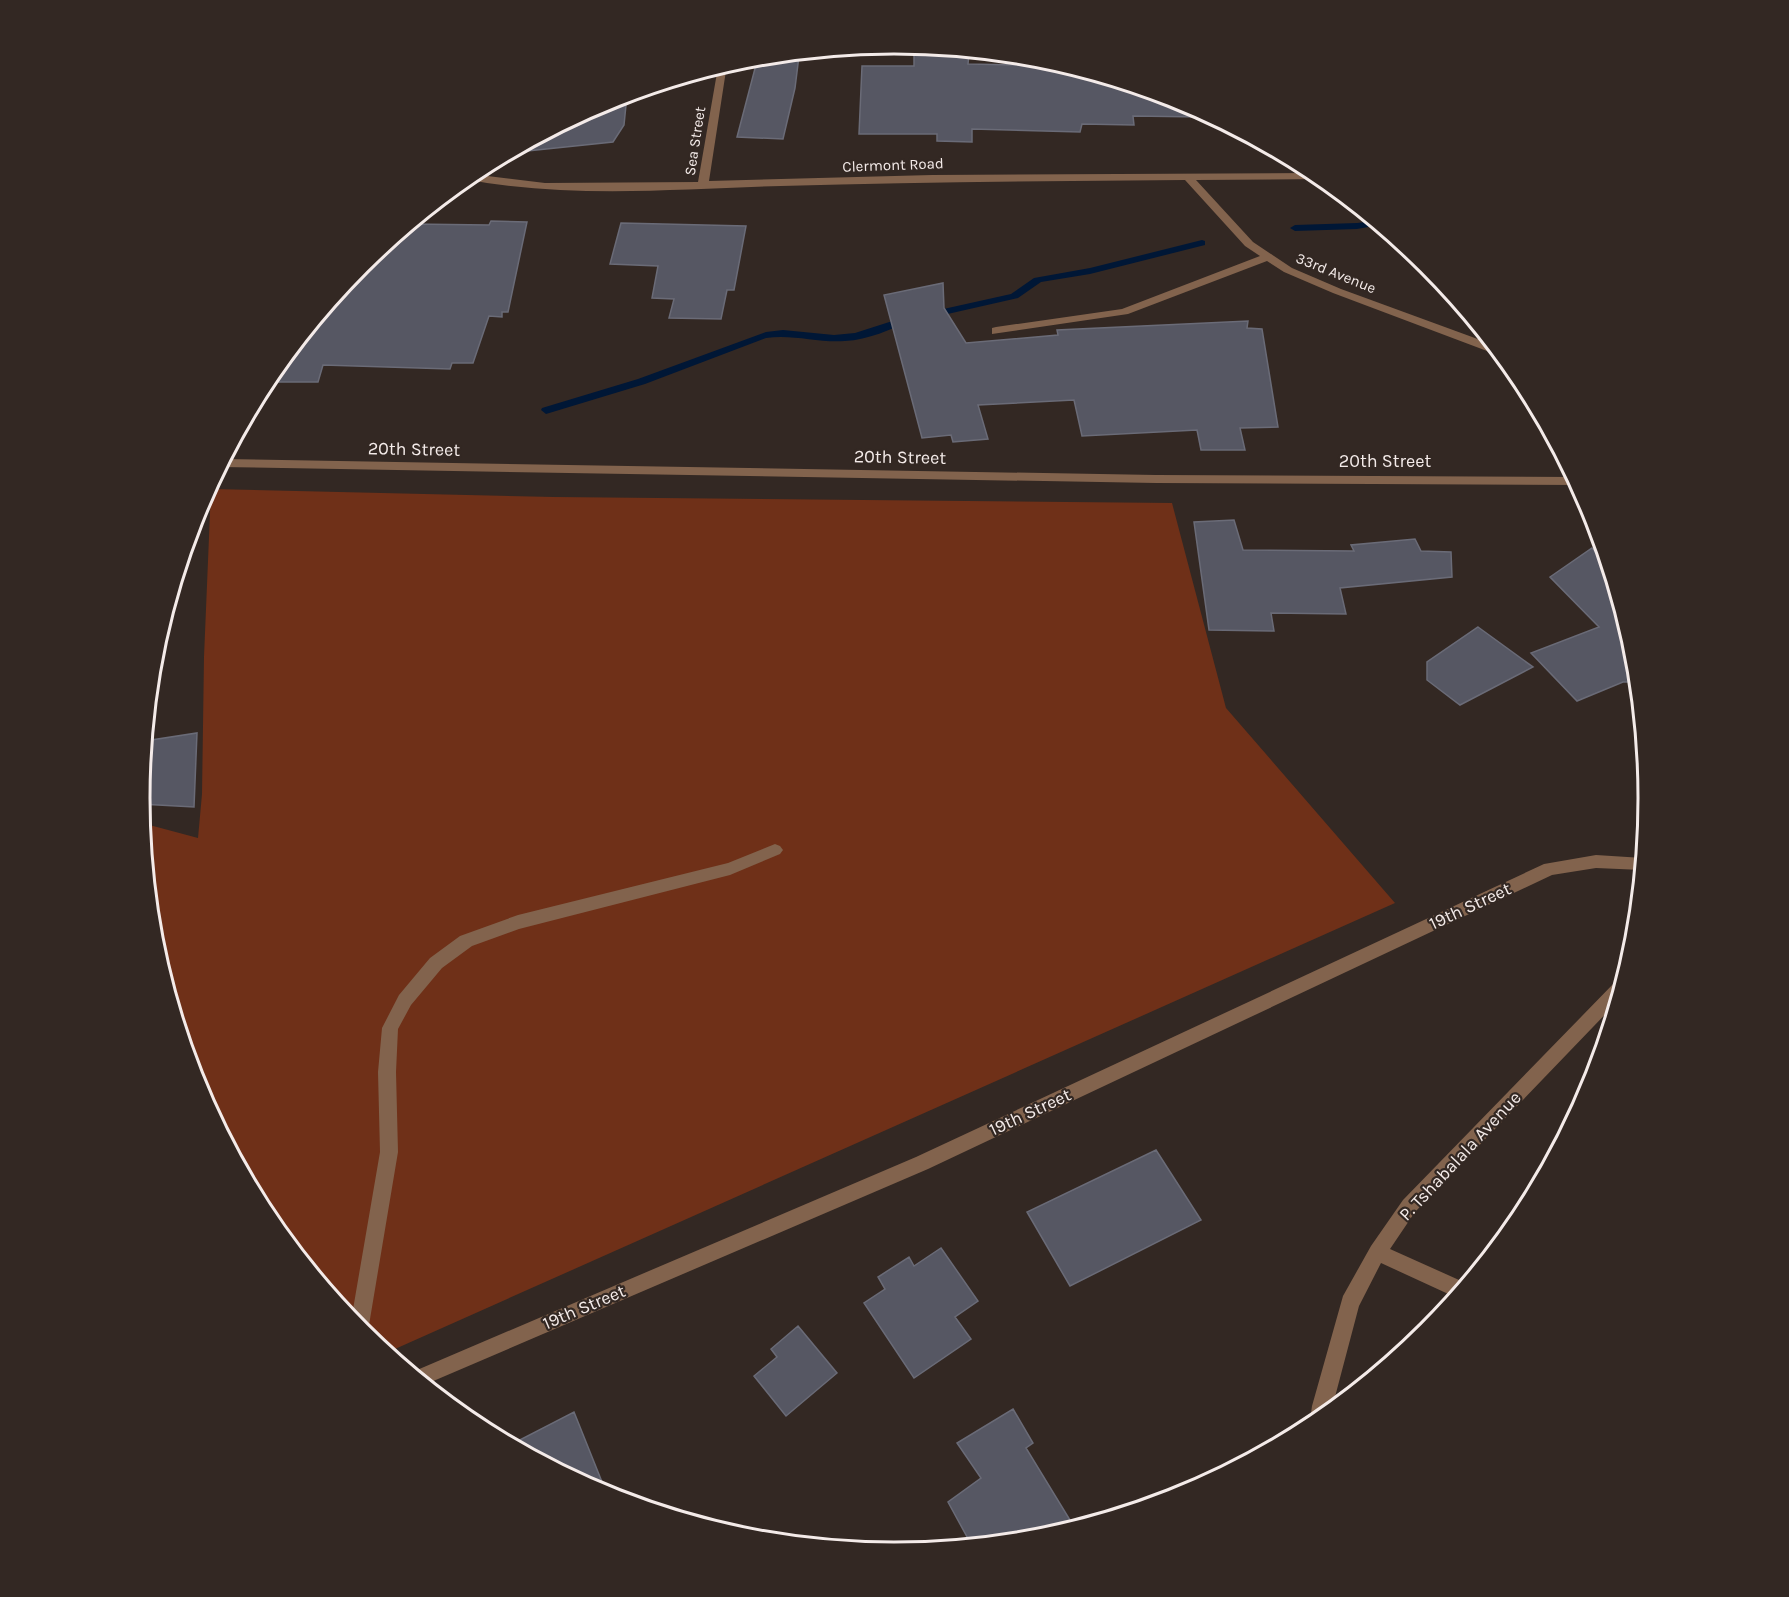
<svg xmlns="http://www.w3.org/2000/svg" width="1789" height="1597" font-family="Karla,sans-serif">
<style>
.green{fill:#6f3018}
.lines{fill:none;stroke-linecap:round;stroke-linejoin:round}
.stream{fill:#001736;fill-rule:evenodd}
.building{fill:#565763;stroke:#6a6b77;stroke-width:1.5}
.minor{fill:#82634d;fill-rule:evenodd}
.labels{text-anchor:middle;stroke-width:4.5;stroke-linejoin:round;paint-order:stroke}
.far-street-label{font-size:15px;fill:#f4ebe9;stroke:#332823}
.street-label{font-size:18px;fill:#f4ebe9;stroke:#332823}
.rim{fill:none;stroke:#f4ebe9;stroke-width:3}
</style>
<rect width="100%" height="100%" fill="#332823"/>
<!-- green -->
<path class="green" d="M211,489L554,497L1172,503L1226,708L1395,903L386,1353L360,1332L267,1218L197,1087L154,945L142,823L198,838L202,794L204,657Z"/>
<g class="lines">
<!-- stream -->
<path class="stream" d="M1375,221L1380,225L1357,229L1295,231L1290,228L1295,225L1357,223Z
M1202,240L1205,241V245L1090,274L1041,282L1018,298L930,318L925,315L930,312L1011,294L1034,278L1090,268Z
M908,316L912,317V321C890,329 869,340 845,341C818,343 793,334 766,338L645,384L546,414L541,410L542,408L638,379L766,332L783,330L834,335L855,333Z"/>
</g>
<!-- building -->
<path class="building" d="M914,52L969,54L968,64L1068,66L1184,101L1203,112L1202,117L1133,116L1134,125L1082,124L1080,132L972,129V142L937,141V134H859L862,66H914Z
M799,56L795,88L783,139L737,137L758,57Z
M627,95L624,125L613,142L508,153L606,101Z
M491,221L527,222L508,312H502V317L489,316L473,363H452L450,369L323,365L318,382H265L361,264L411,224L489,225Z
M621,223L746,226L734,290H727L721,319L669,318L674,299L652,298L658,266L610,264Z
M943,283L944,308L966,343L1058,335L1057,330L1248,321L1247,328L1262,329L1278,427L1240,428L1245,450H1201L1197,430L1082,436L1074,400L978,405L988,439L953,442L951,435L922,438L884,295Z
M1234,520L1243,550L1354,551L1351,545L1415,539L1421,551L1451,552L1452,577L1340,588L1346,614L1271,613L1274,631L1209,630L1194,522Z
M1592,548L1608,564L1635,652L1638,682H1623L1577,701L1531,653L1599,627L1550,577Z
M1478,627L1533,667L1460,705L1427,680V662Z
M197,733L194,807L140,804L145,741Z
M1156,1150L1201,1220L1070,1286L1027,1212Z
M941,1248L978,1301L955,1317L971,1339L914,1378L864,1303L885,1289L878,1277L909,1257L914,1266Z
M798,1326L837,1373L786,1416L754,1376L777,1357L771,1349Z
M1013,1409L1033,1443L1026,1448L1070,1520L1041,1539L972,1546L948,1502L981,1478L957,1443Z
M574,1412L608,1497L510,1445Z"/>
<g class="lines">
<!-- minor -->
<path class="minor" d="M727,64L709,181L932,175L1317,173L1323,179L1196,180L1253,242L1292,268L1341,289L1494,345L1502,354H1495L1333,293L1284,272L1267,261L1128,314L992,334V328L996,327L1122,309L1260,256L1245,246L1185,180C1050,181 916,182 781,186C677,189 568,199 464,179L471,174L545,183L698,182L718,67Z
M224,459L1156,475L1574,477L1579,485L1156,483L220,467Z
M775,844L780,846L783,850L780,854L730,875L519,929L472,946L442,968L411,1005L398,1029L396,1072L398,1152L368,1331L366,1337L351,1321L380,1152L378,1072L382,1028L399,995L430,958L460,936L518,915L728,863Z
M1596,855L1643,858L1642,870L1596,868L1552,875L928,1169L424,1385L410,1373L916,1157L1544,864Z
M1623,978L1625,979L1618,1001L1415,1212L1390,1249L1468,1284L1457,1298L1381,1263L1359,1306L1331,1412L1313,1427L1310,1421L1312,1406L1343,1296L1371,1246L1403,1200L1617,980Z"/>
</g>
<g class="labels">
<!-- far-street labels -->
<g class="far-street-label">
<text transform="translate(695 141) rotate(-81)" y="5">Sea Street</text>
<text transform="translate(893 165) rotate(-2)" y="5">Clermont Road</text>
<text transform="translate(1336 273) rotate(22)" y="5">33rd Avenue</text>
</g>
<!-- street labels -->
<g class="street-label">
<text transform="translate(414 449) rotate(1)" y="6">20th Street</text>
<text transform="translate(900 457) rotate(1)" y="6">20th Street</text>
<text x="1385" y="467">20th Street</text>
<text transform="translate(1470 906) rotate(-25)" y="6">19th Street</text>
<text transform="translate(1030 1112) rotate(-25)" y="6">19th Street</text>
<text transform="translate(1460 1156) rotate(-47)" y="6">P. Tshabalala Avenue</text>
<text transform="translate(584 1307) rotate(-23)" y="6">19th Street</text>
</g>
</g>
<!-- crop -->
<path d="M0 0H1789V1597H0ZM150 798a744 744 0 1 1 1488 0a744 744 0 1 1-1488 0Z" fill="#332823" fill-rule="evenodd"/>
<path class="rim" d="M150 798a744 744 0 1 1 1488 0a744 744 0 1 1-1488 0Z"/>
</svg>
